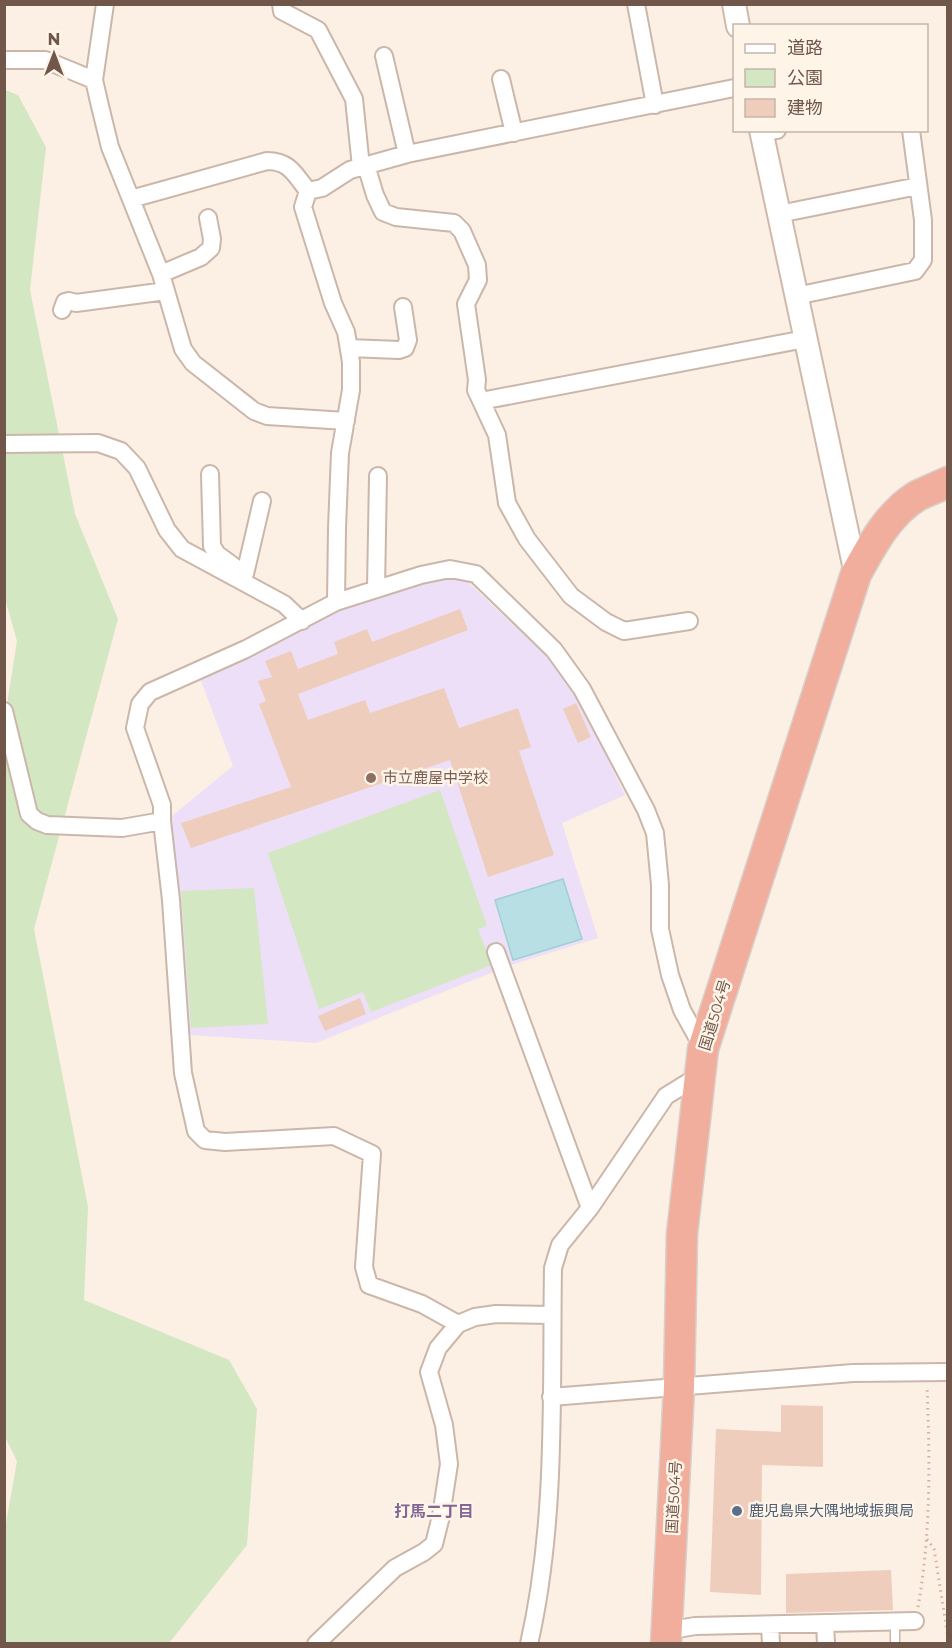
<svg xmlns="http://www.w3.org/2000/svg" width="952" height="1648" font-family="Montserrat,'Noto Sans JP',sans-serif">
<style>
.education{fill:#eddff7}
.green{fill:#d3e7c2}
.water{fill:#b8dfe3;stroke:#9fcfd4;stroke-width:1.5}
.building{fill:#efcdbc}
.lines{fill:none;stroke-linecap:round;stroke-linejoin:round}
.lane-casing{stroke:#cbb7aa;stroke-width:11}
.street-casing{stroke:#cbb7aa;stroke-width:20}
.secondary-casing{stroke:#d0b9aa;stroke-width:26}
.highway-casing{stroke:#d7d0cc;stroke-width:33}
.path{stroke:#d3b09f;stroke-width:3;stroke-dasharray:1.5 4.5;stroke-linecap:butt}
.lane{stroke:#fff;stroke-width:8}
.street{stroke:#fff;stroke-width:16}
.secondary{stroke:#fff;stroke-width:22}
.highway{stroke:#f2ae9c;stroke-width:30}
.education-dot{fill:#8d6e63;stroke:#fef4e8;stroke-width:2}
.service-dot{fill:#5c6f8a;stroke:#fef4e8;stroke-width:2}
.labels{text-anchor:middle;stroke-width:5;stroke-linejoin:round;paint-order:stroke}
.education-label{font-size:15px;fill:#785e54;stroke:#fef4e8;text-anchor:start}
.street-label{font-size:15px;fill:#71564a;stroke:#fef4e8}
.service-label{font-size:15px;fill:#4e5e75;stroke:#fef4e8;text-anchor:start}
.neighbourhood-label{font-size:16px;font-weight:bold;fill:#826694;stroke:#fef4e8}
</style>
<rect width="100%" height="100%" fill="#fbf0e3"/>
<!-- education -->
<path class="education" d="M432,578H464L549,659L574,688L625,795L562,823L598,938L508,966L316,1043L190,1035L167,820L233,766L200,678L342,608Z"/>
<!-- green -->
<path class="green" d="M5,90L18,95L46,147L30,290L75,514L118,619L34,929L88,1207L84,1300L229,1360L257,1409L247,1545L169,1643H5L4,1641L5,1529L17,1461L5,1437L4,723L17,641L4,595Z
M440,790L487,926L478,929L492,965L371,1012L363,992L319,1009L268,853Z
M254,888L268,1024L191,1028L181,891Z"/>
<!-- water -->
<path class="water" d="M563,879L582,939L513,960L495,900Z"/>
<!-- building -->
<path class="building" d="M460,609L468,630L298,694L308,720L365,700L370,713L444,688L459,728L518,708L531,747L519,751L554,855L488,877L450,760L191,848L181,823L291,787L259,704L266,701L258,681L272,677L265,661L291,651L298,669L338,654L334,642L367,629L372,642Z
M576,703L591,737L578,743L563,709Z
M360,998L366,1014L325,1031L318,1016Z
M781,1405L823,1406V1467L762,1465L761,1595L710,1592L716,1429L781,1432Z
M891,1570L893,1610L786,1613V1574Z"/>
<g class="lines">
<defs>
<path id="lane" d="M895,1622V1644"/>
<path id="street" d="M105,4L94,80L100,106L110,147L161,274L183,349L193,363L254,411L267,416L346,421
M281,4L282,11L318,30L354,99L361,167
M636,4L655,105
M384,56L407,154
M4,60H45L94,80
M501,79L514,133
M761,133L777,130
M366,165L375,195L383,212L396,217L454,223L462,231L477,265L478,280L466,304L477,380L476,390L497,435L507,503L527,539L571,596L606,622L624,631L689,621
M308,191L322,188L350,170L407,154L734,88
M308,191L303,207L333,303L346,332L351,362V390L340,453L337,528L336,602
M131,199L267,161C290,161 295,175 308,191
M779,214L918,186
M161,274L201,257L211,248L212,239L208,218
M796,296L915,271L923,260V220L911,130
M62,310L65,302L69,301L76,303L166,291
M349,348L399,350L405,348L408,340L403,307
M481,401L805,339
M4,444L98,443L121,451L137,468L167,530L182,549L284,604L302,621
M210,474L212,546L217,554L240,571
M245,574L262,501
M376,589L378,476
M4,711L29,814L37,821L47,825L122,828L162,821
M496,952L590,1208
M458,1324L422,1304L369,1285L364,1267L372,1154L334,1136L225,1142L205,1140L196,1131L183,1073L171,900L162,821V805L135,728L140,704L150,692L246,649L336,602L421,575L450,569L476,574L554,650L582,689L646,810L655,833L660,885V929L670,975L682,1010L703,1048
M551,1397L853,1373L948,1372
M825,1623L826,1644
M770,1625L771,1644
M666,1631L695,1626L915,1621
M316,1644L395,1568L424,1552L434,1544L441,1516L449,1464L444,1425L429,1372L438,1348L458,1324L475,1317L496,1314L552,1315
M529,1644C557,1521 551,1393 553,1268L560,1245L590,1208L666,1096L700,1075"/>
<path id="secondary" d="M734,4L738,26
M761,130L856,574"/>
<path id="highway" d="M666,1644L679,1387L682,1234L703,1049L856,574C872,545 888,514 917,496C927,491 938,487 948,482"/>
</defs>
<!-- lane casing -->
<use href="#lane" class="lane-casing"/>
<!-- street casing -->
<use href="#street" class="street-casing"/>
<!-- secondary casing -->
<use href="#secondary" class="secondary-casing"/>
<!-- highway casing -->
<use href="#highway" class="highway-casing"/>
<!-- path -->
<path class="path" d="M927,1539L934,1549L948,1637
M918,1607C931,1534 930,1459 927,1386"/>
<!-- lane -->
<use href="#lane" class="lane"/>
<!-- street -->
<use href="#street" class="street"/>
<!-- secondary -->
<use href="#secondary" class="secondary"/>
<!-- highway -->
<use href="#highway" class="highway"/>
</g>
<!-- markers -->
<circle class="education-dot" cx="371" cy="778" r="6"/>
<circle class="service-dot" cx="737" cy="1511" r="6"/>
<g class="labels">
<!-- education labels -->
<g class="education-label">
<text x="383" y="783">市立鹿屋中学校</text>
</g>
<!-- street labels -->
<g class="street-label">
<text transform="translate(715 1015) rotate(-73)" y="5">国道504号</text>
<text transform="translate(674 1497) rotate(-87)" y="5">国道504号</text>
</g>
<!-- service labels -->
<g class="service-label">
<text x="749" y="1516">鹿児島県大隅地域振興局</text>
</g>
<!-- neighbourhood labels -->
<g class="neighbourhood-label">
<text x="434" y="1517">打馬二丁目</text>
</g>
</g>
<!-- border -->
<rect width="952" height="1648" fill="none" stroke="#71564a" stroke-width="12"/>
<!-- legend -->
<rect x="733" y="24" width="195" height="108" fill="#fef4e8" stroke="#c6b5a9" stroke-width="1.5"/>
<rect x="745" y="44" width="30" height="9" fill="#ffffff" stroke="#c6b5a9" stroke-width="1.5"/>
<text x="787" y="54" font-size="18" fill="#71564a">道路</text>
<rect x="745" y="69" width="30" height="18" fill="#d3e7c2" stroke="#c6b5a9" stroke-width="1.5"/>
<text x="787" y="84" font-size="18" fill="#71564a">公園</text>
<rect x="745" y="99" width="30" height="18" fill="#efcdbc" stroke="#c6b5a9" stroke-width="1.5"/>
<text x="787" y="114" font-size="18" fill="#71564a">建物</text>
<!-- north arrow -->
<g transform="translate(54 54)" stroke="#fef4e8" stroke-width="4.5" paint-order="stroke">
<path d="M0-4.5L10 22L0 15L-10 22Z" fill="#71564a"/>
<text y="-9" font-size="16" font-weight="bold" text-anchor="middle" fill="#71564a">N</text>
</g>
</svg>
